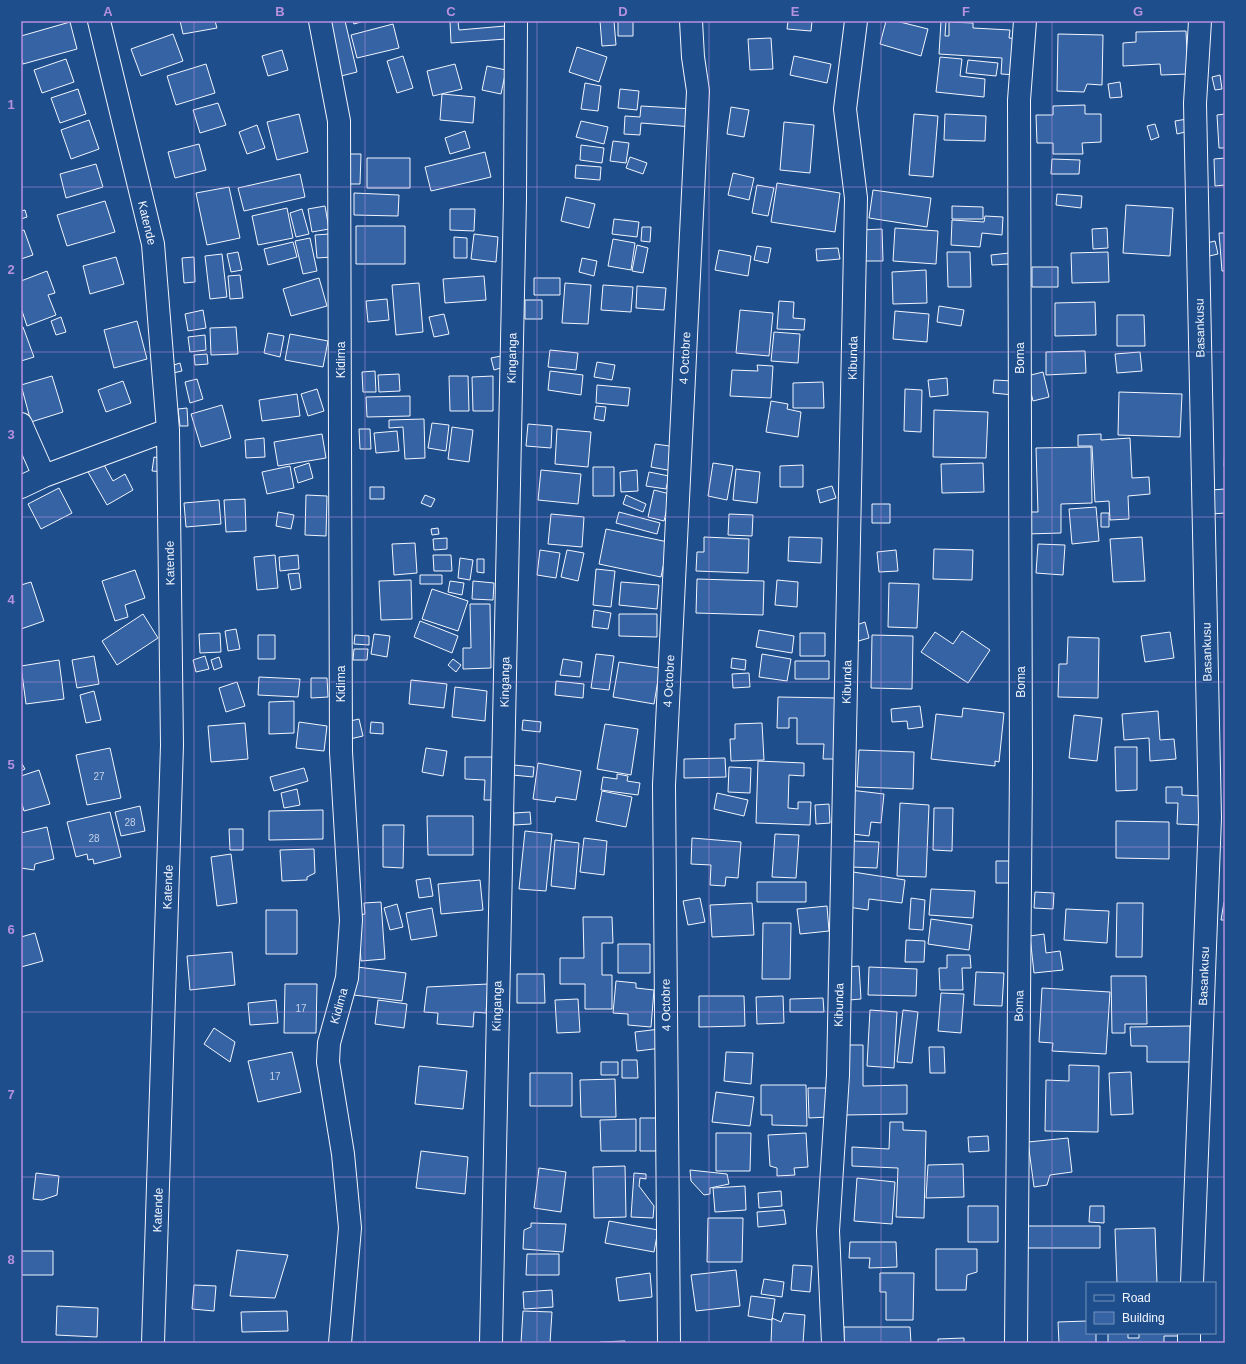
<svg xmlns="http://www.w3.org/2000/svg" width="1246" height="1364" font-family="Helvetica,sans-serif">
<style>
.building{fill:#3563a3;stroke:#f2f6ff}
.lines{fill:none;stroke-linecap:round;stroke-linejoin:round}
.minor-casing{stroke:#f2f6ff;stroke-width:24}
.minor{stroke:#1f4e8c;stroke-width:22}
.grid{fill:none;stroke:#b691df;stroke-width:1;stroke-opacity:0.55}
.labels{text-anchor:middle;stroke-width:3;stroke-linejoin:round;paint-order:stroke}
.number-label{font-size:10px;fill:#c3d1e8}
.street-label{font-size:12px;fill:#f2f6ff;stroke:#1f4e8c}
.neatline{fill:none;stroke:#b691df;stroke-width:1.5}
.grid-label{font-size:13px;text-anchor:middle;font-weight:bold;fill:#b691df}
</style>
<rect width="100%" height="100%" fill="#1f4e8c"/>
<!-- building -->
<path class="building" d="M180,21H215L217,28L183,34Z
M329,21H345L357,72L341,76Z
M353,21H364L354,24Z
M450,21H467L458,22L459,30L505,26L506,39L451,43Z
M600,21H614L616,45L602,46Z
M618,21H633V36H618Z
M788,21H812L811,31L787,29Z
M886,21H896L928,29L921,56L880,44Z
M941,21H946L945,36H949V22L973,23V28L1010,30L1009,38L1020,39L1018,75L1001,74L1002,58L939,54Z
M70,22L77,49L23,64L21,56V36Z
M393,24L399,48L357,58L351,35Z
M1186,31L1188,74L1161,75L1160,64L1123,66V43L1136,42V32Z
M173,34L183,61L141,76L131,49Z
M1058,34L1103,35L1102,85L1087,84L1084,92L1057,91Z
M771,38L773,69L750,70L748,39Z
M577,47L607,57L599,82L569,72Z
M282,50L288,70L268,76L262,56Z
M403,56L413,88L397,93L387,61Z
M794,56L831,64L827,83L790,75Z
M940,57L962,59L960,76L985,79L984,97L936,92Z
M66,59L74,82L42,93L34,70Z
M968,60L998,63L996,76L966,73Z
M206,64L215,93L176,105L167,76Z
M455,64L462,89L433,96L427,71Z
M487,66L506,70L501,94L482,90Z
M1220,75L1222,89L1215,90L1212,77Z
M1120,82L1122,97L1110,98L1108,84Z
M585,83L601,86L598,111L581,109Z
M78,89L86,114L60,123L51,98Z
M620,89L639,91L637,110L618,108Z
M442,94L475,97L473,123L440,120Z
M218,103L226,125L200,133L193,110Z
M1085,105V114H1101V142L1082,143L1083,154H1053V143H1037L1036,115H1053V106Z
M641,106L694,109L693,127L641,123L640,135L624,134L625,116L640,117Z
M731,107L749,110L744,137L727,134Z
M299,114L308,152L277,160L267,122Z
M914,114L938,116L933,177L909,175Z
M945,114L986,116L985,141L944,140Z
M1225,114V148H1219L1217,115Z
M1187,119L1189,131L1177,134L1175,121Z
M89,120L99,149L71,159L61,130Z
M581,121L608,127L604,144L576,137Z
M784,122L814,125L810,173L780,170Z
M1155,124L1159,137L1151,140L1147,126Z
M257,125L265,148L247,154L239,132Z
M465,131L470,148L450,154L445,138Z
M613,141L629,143L626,163L610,161Z
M199,144L206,170L175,178L168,152Z
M581,145L604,148L602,163L580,160Z
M485,152L491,177L431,191L425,167Z
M346,154H361L360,184H346Z
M630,157L647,163L643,174L626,168Z
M367,158H410V188H367Z
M1225,158V185L1215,186L1214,159Z
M1052,159L1080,160L1079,174H1051Z
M96,164L103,187L66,198L60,174Z
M576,165L601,167L600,180L575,178Z
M733,173L754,178L749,200L728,195Z
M300,174L305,197L244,211L238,188Z
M777,183L840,193L835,232L771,222Z
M757,185L774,188L768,216L752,213Z
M229,187L240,238L207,245L196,193Z
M873,190L931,198L927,227L869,218Z
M354,193L399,195L398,216L354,215Z
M1057,194L1082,196L1081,208L1056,205Z
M566,197L595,204L589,228L561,221Z
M105,201L115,232L67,246L57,215Z
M1126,205L1173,208L1170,256L1123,253Z
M325,206L329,229L312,232L308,209Z
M952,206L983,207V219H952Z
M287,208L293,238L258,245L252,216Z
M302,209L309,234L296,237L290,213Z
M450,209H475L474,231L450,230Z
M25,210L27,217L21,219V211Z
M985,216L1003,217L1002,235L982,233L980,247L951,245L952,220L984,222Z
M614,219L639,222L637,237L612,234Z
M356,226H405V264H356Z
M642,227H651L650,242L641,241Z
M895,228L938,231L936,264L893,261Z
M1107,228L1108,248L1093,249L1092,229Z
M882,229L883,261H861V230Z
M24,230L33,255L21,259V231Z
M1219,233H1225V271H1222Z
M329,234L332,257L317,258L315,235Z
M474,234L498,237L496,262L471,259Z
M454,237L467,238V258H454Z
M310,238L317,271L303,274L295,241Z
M613,239L635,243L631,270L608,266Z
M1215,241L1218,254L1205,257L1202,244Z
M293,242L297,257L268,265L264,249Z
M637,245L648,248L643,273L632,271Z
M757,246L771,248L768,263L754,260Z
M838,248L840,259L817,261L816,249Z
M719,250L751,256L748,276L715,270Z
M238,252L242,270L231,272L227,254Z
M947,252H970L971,287H948Z
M1108,252L1109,282L1072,283L1071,253Z
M1009,253L1010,264L992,265L991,255Z
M222,254L227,297L210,299L205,256Z
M116,257L124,284L90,294L83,266Z
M194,257L195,282L184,283L182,258Z
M582,258L597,261L594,276L579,272Z
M1032,267H1058V287H1032Z
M926,270L927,303L893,304L892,272Z
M47,271L55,293L48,295L56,315L27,326L21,308V281Z
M240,275L243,298L230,299L228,276Z
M484,276L486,300L445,303L443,279Z
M319,278L327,306L291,316L283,289Z
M534,278H560V295H534Z
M419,283L423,332L396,335L392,285Z
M565,283L591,285L588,324L562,323Z
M603,285L633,287L631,312L601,310Z
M637,286L666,288L664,310L636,308Z
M387,299L389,320L368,322L366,301Z
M525,300H542V319H525Z
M779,301L794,302L793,318L805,319L804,330L777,329Z
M1095,302L1096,335L1055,336V303Z
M939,306L964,310L961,326L937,322Z
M203,310L206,328L188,331L185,314Z
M740,310L773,313L769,356L736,353Z
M895,311L929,314L927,342L893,339Z
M444,314L449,334L434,337L429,317Z
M1117,315H1144L1145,346H1117Z
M61,317L66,332L56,335L51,321Z
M137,321L147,359L114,368L104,330Z
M21,327H23L34,357L21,361Z
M236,327L238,354L211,355L210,328Z
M774,332L800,334L798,363L771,361Z
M268,333L284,336L280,357L264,353Z
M290,334L328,341L323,367L285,360Z
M205,335L206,350L190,352L188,337Z
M550,350L578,353L576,370L548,367Z
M1085,351L1086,373L1046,375V352Z
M1140,352L1142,371L1117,373L1115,354Z
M207,354L208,364L195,365L194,355Z
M501,356L504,367L494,370L491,358Z
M597,362L615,365L612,380L594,377Z
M180,363L182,371L173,373L171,366Z
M757,365L773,366L771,398L730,396L732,370L758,371Z
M375,371L376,392H363L362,372Z
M550,371L583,375L581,395L548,390Z
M1043,372L1049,397L1033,401L1027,376Z
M399,374L400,391L379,392L378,375Z
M52,376L63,412L31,422L21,385Z
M449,376H468L469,411H450Z
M493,376V411H473L472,377Z
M947,378L948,395L930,397L928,380Z
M197,379L203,399L190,403L185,382Z
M994,380L1013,381V395L993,393Z
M123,381L131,403L106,412L98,390Z
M823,382L824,408H793V383Z
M597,385L630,388L628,406L596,403Z
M317,389L324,411L308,416L301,394Z
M905,389L922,390L921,432L904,431Z
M1119,392L1182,394L1180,437L1118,435Z
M297,394L300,416L262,421L259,400Z
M410,396V416L367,417L366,397Z
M771,401L788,404L787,409L801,412L798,437L766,432Z
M222,405L231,438L201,447L191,414Z
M596,406L606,407L604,421L594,419Z
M187,408L188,426H180L178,409Z
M934,410L988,412L986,458L933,457Z
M424,419L425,458L405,459L403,427L389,428V420Z
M432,423L449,425L446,451L428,448Z
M528,424L552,426L551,448L526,446Z
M452,427L473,430L469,462L448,459Z
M359,429H370L371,449H360Z
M557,429L591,432L588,467L555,464Z
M397,431L399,451L376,453L374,433Z
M322,434L326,458L278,466L274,442Z
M1101,434V440L1130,438L1132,478L1149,477L1150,494L1128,496L1129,519L1110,520L1109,501L1095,502L1092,446H1078V435Z
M264,438L265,457L246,458L245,440Z
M655,444L677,447L673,471L651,467Z
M1225,445V466H1224Z
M1091,447L1092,503L1061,504V533L1026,534V512H1038L1036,448Z
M154,457L166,459L165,472L152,471Z
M103,463L113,481L125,474L133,490L107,505L88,472Z
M309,463L313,478L298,483L294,468Z
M713,463L733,466L727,500L708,496Z
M983,463L984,492L942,493L941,464Z
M803,465V487H780V466Z
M290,466L294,488L267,494L262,472Z
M593,467H614V496H593Z
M736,469L760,472L757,503L733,500Z
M541,470L581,474L578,504L538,500Z
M637,470L638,491L621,492L620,472Z
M649,472L669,476L666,489L646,486Z
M832,486L836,498L820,503L817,490Z
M370,487H384V499H370Z
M59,488L72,513L41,529L28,504Z
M1225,489V513L1212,514L1211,490Z
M654,490L670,494L664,521L648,517Z
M306,495L327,496L326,536L305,535Z
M425,495L435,499L431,507L421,503Z
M626,495L646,504L643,512L623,504Z
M245,499L246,531L226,532L224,500Z
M219,500L221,524L186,527L184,503Z
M872,504H890V523H872Z
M1096,507L1099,541L1072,544L1069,509Z
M278,512L294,515L291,529L276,526Z
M619,512L660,523L657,534L616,523Z
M1101,513H1109V527H1101Z
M551,514L584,517L582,547L548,544Z
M729,514L753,515L752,536L728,535Z
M438,528L439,534L432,535L431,529Z
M606,529L668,542L661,577L599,564Z
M704,537L749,539L748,573L696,571L697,552H704Z
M789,537L822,538L821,563L788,561Z
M1142,537L1145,581L1113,582L1110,539Z
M447,538V549L434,550L433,539Z
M415,543L417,573L394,575L392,544Z
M1038,544L1065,545L1063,575L1036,573Z
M934,549L973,550L972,580L933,579Z
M540,550L560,553L556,578L537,575Z
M567,550L584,553L578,581L561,577Z
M896,550L898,571L879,572L877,552Z
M275,555L278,588L257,590L254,557Z
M298,555L299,569L280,571L279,557Z
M433,555H451L452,571H434Z
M460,558L473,560L470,580L458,578Z
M477,559H484V573L477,572Z
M596,569L615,571L611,607L593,605Z
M135,570L145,598L125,605L128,617L115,621L102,581Z
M299,573L301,588L291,590L288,574Z
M420,575H442V584H420Z
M697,579L764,581L763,615L696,613Z
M411,580L412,619L381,620L379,581Z
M777,580L798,582L797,607L775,605Z
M450,581L464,583L462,595L448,592Z
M473,581L494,583L493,600L472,599Z
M31,582L44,621L21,629V585Z
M621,582L659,585L657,609L619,605Z
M889,583L919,584L917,628L888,627Z
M432,589L468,601L458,631L422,619Z
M470,604H490L491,668L463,669V648H471Z
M594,610L611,613L608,629L592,627Z
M143,614L158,638L117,665L102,641Z
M619,614H657V637L619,636Z
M420,621L458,636L452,653L414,637Z
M865,622L869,638L855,642L851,627Z
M236,629L240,649L228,651L225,631Z
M759,630L794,636L792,653L756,647Z
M962,631L990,650L968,683L921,652L935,632L953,644Z
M1170,632L1174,658L1145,662L1141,636Z
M220,633L221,652L200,653L199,634Z
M800,633H825V656H800Z
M374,634L390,636L387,657L371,654Z
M258,635H275V659H258Z
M355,635L369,636V645L354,644Z
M872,635L913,636L912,689L871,688Z
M1068,637L1099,638L1098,698L1058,697L1059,664H1067Z
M354,649H368L367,660H353Z
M596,654L614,656L609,690L591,688Z
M762,654L791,659L787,681L759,677Z
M94,656L99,684L77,688L72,660Z
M205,656L209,669L196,672L193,660Z
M219,657L222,667L214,670L211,660Z
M732,658L746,660L745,670L731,668Z
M453,659L461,665L456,672L448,665Z
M563,659L582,662L580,677L560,675Z
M59,660L64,699L26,704L21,666Z
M795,661H829V679H795Z
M619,662L660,668L654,704L613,697Z
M749,673L750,687L733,688L732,674Z
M259,677L300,679L298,697L258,695Z
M311,678H327L328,697L311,698Z
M411,680L447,684L444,708L409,704Z
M556,681L584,684L583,698L555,695Z
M237,682L245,706L226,712L219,688Z
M455,687L487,691L485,721L452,717Z
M94,691L101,720L86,723L80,695Z
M778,697L836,698L835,759H823L824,744H797V718H789V728H777Z
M294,701V733L269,734V702Z
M920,706L923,727L908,729L907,721L892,722L891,709Z
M963,708L1004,713L999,762L995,761V766L931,759L936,714L962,717Z
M1158,711L1160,740L1174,739L1176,759L1150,761L1149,738L1124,740L1122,714Z
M1074,715L1102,718L1097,761L1069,758Z
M359,719L363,736L350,739L346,722Z
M523,720L541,722L540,732L522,730Z
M299,722L327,726L324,751L296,748Z
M371,722L383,723V734L370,733Z
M245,723L248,759L211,762L208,726Z
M762,723L764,760L731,761L730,739H735V724Z
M605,724L638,729L631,775L597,769Z
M1115,747H1137V790L1116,791Z
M110,748L121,798L87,805L76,755Z
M426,748L447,751L443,776L422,772Z
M859,750L914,752L913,789L857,787Z
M465,757H496L495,800H484L485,780L465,779Z
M725,758L726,777L684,778V759Z
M758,761L804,763V776L789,775L788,808L798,809V802H811L810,825L756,823Z
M21,762L25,769L21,771Z
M538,763L581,771L576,800L556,797L555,802L533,799Z
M514,765L534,767L533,777L513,775Z
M729,767L751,768L750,793L728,792Z
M304,768L308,781L274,791L270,777Z
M39,770L50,804L24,811L21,801V776Z
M617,774L628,776L627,781L640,783L638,795L601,790L603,777L617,779Z
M1166,787H1182V795L1201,796L1200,825L1177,824L1178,803H1166Z
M297,789L300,805L284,808L281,793Z
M850,790L884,794L881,823L871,822L869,836L845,833Z
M602,791L632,797L626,827L596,821Z
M717,793L748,800L744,816L714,809Z
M900,803L929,805L926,877L897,876Z
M829,804L830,823L816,824L815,805Z
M140,806L145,831L121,836L115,812Z
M934,808H953L952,851L933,850Z
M323,810V839L269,840V811Z
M110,812L121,857L94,864L93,859L88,860L87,854L76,857L67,822Z
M530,812L531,824L514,825V813Z
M427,816H473V855H428Z
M1116,821L1169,822V859L1116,858Z
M383,825H404L403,868L383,867Z
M47,827L54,859L35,864L34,870L21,868V833Z
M229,829H243V850H230Z
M525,831L552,834L546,891L519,889Z
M775,834L799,835L796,878L772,877Z
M584,838L607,841L604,875L580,872Z
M692,838L741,842L738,878L726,877L725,886L710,885L711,865L691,864Z
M555,840L579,843L575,889L551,886Z
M852,841L879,842L877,868L851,867Z
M314,849L315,873L307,877V880L282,881L280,850Z
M231,854L237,903L217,906L211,857Z
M996,861H1010V883H996Z
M853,872L905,880L902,903L869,899L868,910L848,907Z
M430,878L433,896L419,898L416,880Z
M480,880L483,910L441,914L438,884Z
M757,882H806V902H757Z
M931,889L975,891L973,918L929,915Z
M1035,892L1054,893L1053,909L1034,908Z
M700,898L705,922L688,925L683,901Z
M911,898L925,900L923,930L909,929Z
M381,902L385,959L361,961L358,915L365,914L364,903Z
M1224,902H1225V920H1221Z
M752,903L754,935L712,937L710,905Z
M1117,903H1143L1142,957H1116Z
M397,904L403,927L390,930L384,908Z
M827,906L829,931L800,934L797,909Z
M432,908L437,936L411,940L406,913Z
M1066,909L1109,911L1107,943L1064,940Z
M266,910H297V954H266Z
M583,917H612L613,943H602V975H612V1009H585V984H560V958H584Z
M931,919L972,925L969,950L928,944Z
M763,923H791L790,979H762Z
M35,933L43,961L21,967V937Z
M1044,934L1046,953L1060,951L1063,970L1034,973L1030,936Z
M906,940L925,941L924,962H905Z
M618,944H650V973H618Z
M232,952L235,985L190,990L187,956Z
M947,955H970L971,968H962L963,990H940L939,968H947Z
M859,966L861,999L849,1000L846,967Z
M357,967L406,973L402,1001L354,995Z
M869,967L917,969L916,996L868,995Z
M976,972L1004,973L1002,1006L974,1005Z
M517,974H544L545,1003H517Z
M1111,976H1146L1147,1024H1125V1033H1112Z
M616,981L636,983V988L654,990L651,1027L628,1025V1014L613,1013Z
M285,984H317L316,1033H284Z
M488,984L486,1013L474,1012L473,1027L437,1024L438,1013L424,1012L427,987Z
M1042,988L1110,992L1106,1054L1052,1051L1053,1043L1039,1042Z
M941,993L964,994L961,1033L938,1031Z
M699,996H744L745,1026L699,1027Z
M783,996L784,1023L757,1024L756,997Z
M823,998L824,1012H790V999Z
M578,999L580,1032L557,1033L555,1000Z
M276,1000L278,1023L250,1025L248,1003Z
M378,1000L407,1004L404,1028L375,1024Z
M870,1010L897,1012L894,1068L867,1066Z
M903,1010L918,1012L912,1063L897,1062Z
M1190,1026V1062H1147V1046H1131L1130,1027Z
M214,1028L235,1042L230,1062L204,1044Z
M660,1029L662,1048L637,1051L635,1032Z
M844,1045H863V1086L907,1085V1114L845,1115Z
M929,1047H944L945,1073H930Z
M292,1052L301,1092L258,1102L248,1061Z
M726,1052L753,1053L751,1084L724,1081Z
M622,1060H637L638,1078H622Z
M601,1062H618V1075H601Z
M1069,1065L1099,1066L1098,1132L1045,1131L1046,1080L1069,1081Z
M419,1066L467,1071L463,1109L415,1104Z
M1131,1072L1133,1114L1111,1115L1109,1073Z
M530,1073H572V1106H530Z
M615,1079L616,1117H581L580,1080Z
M761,1085H806L807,1126L772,1125V1115H761Z
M808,1088H827L828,1117L809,1118Z
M716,1092L754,1097L750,1126L712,1122Z
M640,1118H660V1151H640Z
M636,1119V1151H601L600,1120Z
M890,1122H903V1130L926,1131L924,1218L896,1217L898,1168L852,1166V1147L889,1149Z
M716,1133H751L750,1171H716Z
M806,1133L808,1167L794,1168L795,1175L777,1176V1168L770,1166L768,1135Z
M988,1136L989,1151L969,1152L968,1137Z
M1068,1138L1072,1172L1050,1175L1047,1185L1034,1187L1028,1142Z
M421,1151L468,1157L465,1194L416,1188Z
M963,1164L964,1197L926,1198L928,1165Z
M625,1166L626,1217L594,1218L593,1167Z
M539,1168L566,1172L561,1212L534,1208Z
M690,1170L727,1174L729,1184L710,1188V1194L704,1195L691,1181Z
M36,1173L59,1176L57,1195L42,1200L33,1199Z
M634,1173L646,1174V1179L640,1178L639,1186L654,1206L653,1218L631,1217Z
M857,1178L895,1182L892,1224L854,1221Z
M745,1186L746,1210L715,1212L713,1188Z
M781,1191L782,1206L759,1208L758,1193Z
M968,1206H998V1242H968Z
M1090,1206H1104V1223L1089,1222Z
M784,1210L786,1224L758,1227L757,1212Z
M708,1218H743L742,1262H707Z
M609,1221L658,1230L654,1252L605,1243Z
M531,1223L566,1224L563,1252L523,1249L524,1230L531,1227Z
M1021,1226H1100V1248H1021Z
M1155,1228L1157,1283H1117L1115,1229Z
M850,1242H896L897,1267L869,1268L870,1258H849Z
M936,1249H977V1272L967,1275L966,1290H936Z
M237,1250L288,1255L275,1298L230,1296Z
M21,1251H53V1275H21Z
M527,1254H559V1275H526Z
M793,1265L812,1266L810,1292L791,1290Z
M736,1270L740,1306L696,1311L691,1275Z
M650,1273L652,1297L619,1301L616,1278Z
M880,1273H914L913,1320H886V1292H880Z
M764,1279L784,1282L782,1297L761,1294Z
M194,1285L216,1286L214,1311L192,1309Z
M552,1290L553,1307L524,1309L523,1292Z
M751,1296L775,1299L772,1320L748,1316Z
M57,1306L98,1308L97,1337L56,1335Z
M287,1311L288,1331L242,1332L241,1312Z
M523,1311L552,1312L550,1343H521Z
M784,1313L805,1315L803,1343H771L772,1318L781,1322Z
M1087,1321V1333H1096V1343H1059L1058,1322Z
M844,1327H910L911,1343H844Z
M1108,1333H1128V1338H1139V1333H1181V1336H1164V1343H1108Z
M964,1338V1343H938V1339Z
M625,1341V1343H600V1342Z"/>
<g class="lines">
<defs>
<path id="minor" d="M99,21L153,244L168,430L172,745L153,1343
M320,21L339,121L341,752L351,920L347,978L329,1043L328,1062L343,1154L350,1228L340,1343
M21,424L44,476
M21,487L44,476L168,430
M1192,1283L1210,818L1195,103L1200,21
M491,1343L515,198L516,21
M669,1343L664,785L698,91L693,57L691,21
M833,1343L828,1231L838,1075L856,198L845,109L856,21
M1016,1343L1021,768L1019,100L1025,21
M1189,1343V1333"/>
</defs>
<!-- minor casing -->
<use href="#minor" class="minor-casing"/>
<!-- minor -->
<use href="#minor" class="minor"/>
</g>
<!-- grid -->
<path class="grid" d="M194,21V1343M365,21V1343M537,21V1343M709,21V1343M881,21V1343M1052,21V1343M21,187H1225M21,352H1225M21,517H1225M21,682H1225M21,847H1225M21,1012H1225M21,1177H1225"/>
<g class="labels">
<!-- number labels -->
<g class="number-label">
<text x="99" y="780">27</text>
<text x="130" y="826">28</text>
<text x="94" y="842">28</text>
<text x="301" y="1012">17</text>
<text x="275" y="1080">17</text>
</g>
<!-- street labels -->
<g class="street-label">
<text transform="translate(147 223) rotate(77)" y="4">Katende</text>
<text transform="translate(1200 328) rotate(-91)" y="4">Basankusu</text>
<text transform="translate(512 358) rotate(-89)" y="4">Kinganga</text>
<text transform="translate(685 358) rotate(-87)" y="4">4 Octobre</text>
<text transform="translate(853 358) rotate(-89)" y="4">Kibunda</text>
<text transform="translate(1020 358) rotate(-90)" y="4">Boma</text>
<text transform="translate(341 360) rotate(-90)" y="4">Kidima</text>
<text transform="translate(170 563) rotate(-91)" y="4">Katende</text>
<text transform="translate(1207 652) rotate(-91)" y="4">Basankusu</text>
<text transform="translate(669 681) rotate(-87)" y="4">4 Octobre</text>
<text transform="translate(505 682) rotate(-89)" y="4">Kinganga</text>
<text transform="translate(847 682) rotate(-89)" y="4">Kibunda</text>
<text transform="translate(1021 682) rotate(-90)" y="4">Boma</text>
<text transform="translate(341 684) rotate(-90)" y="4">Kidima</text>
<text transform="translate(168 887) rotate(-88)" y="4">Katende</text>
<text transform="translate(1204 976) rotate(-88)" y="4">Basankusu</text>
<text transform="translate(666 1005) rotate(-91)" y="4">4 Octobre</text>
<text transform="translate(839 1005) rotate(-89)" y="4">Kibunda</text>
<text transform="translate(339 1006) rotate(-75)" y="4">Kidima</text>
<text transform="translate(497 1006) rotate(-89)" y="4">Kinganga</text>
<text transform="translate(1019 1006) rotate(-89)" y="4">Boma</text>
<text transform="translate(158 1210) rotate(-88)" y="4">Katende</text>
</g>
</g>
<!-- border -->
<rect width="1246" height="1364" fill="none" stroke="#1f4e8c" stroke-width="44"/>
<!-- legend -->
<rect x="1086" y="1282" width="130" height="52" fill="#1f4e8c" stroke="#7391ba"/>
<rect x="1094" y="1295" width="20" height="6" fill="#1f4e8c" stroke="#7391ba"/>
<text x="1122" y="1302" font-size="12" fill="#f2f6ff">Road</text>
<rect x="1094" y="1312" width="20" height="12" fill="#3563a3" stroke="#7391ba"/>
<text x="1122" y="1322" font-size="12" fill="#f2f6ff">Building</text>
<rect x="22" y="22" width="1202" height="1320" class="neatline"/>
<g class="grid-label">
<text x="108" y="16">A</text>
<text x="280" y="16">B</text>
<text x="451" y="16">C</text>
<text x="623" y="16">D</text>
<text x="795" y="16">E</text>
<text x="966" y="16">F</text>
<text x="1138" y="16">G</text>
<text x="11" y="109">1</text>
<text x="11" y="274">2</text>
<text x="11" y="439">3</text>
<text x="11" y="604">4</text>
<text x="11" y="769">5</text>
<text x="11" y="934">6</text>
<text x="11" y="1099">7</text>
<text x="11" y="1264">8</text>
</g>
</svg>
